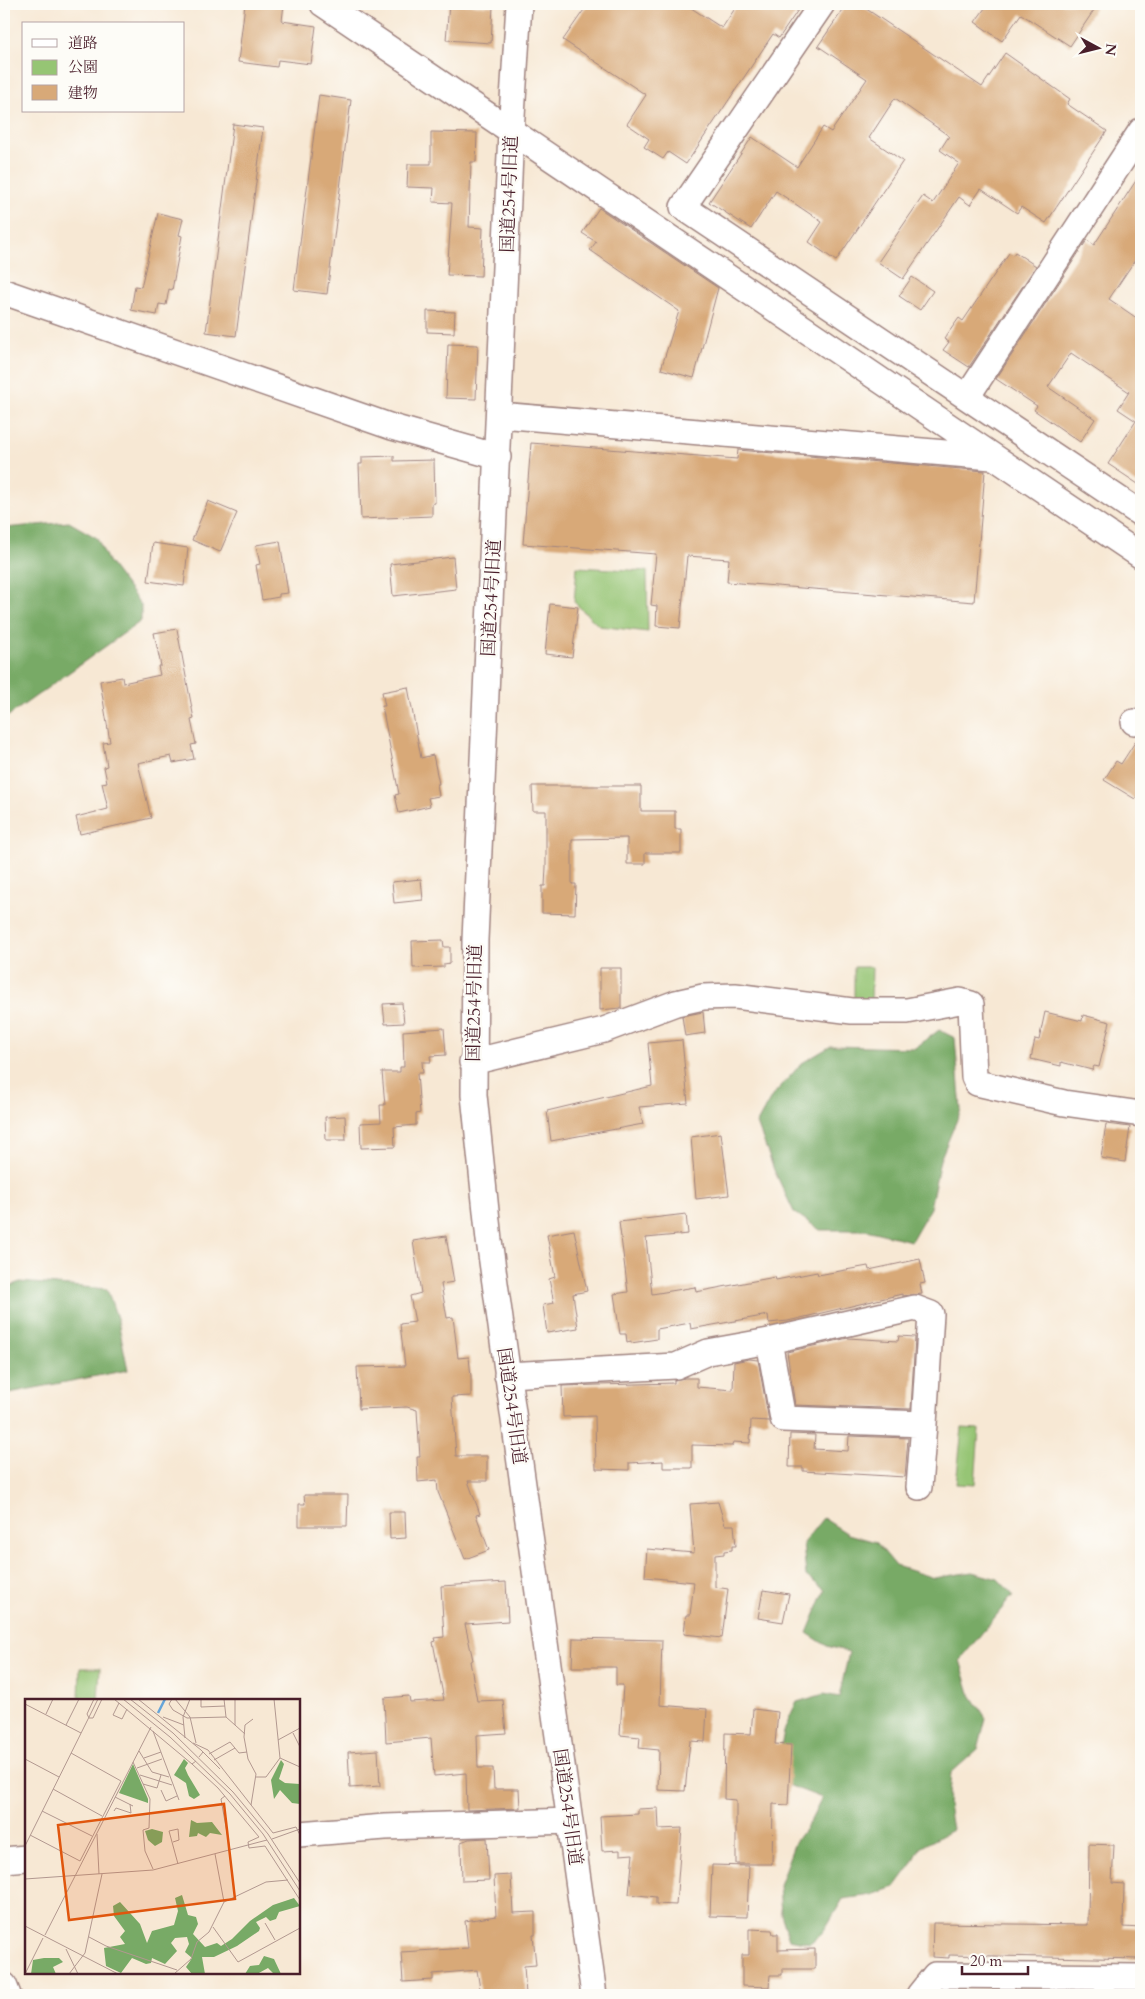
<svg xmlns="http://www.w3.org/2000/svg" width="1145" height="1999" font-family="Cardo,'Noto Serif JP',serif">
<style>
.green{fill:#96c574;stroke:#707250}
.forest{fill:#78aa66;stroke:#616448}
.building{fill:#d8a978}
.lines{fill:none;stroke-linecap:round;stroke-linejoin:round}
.minor-casing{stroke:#a08480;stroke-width:28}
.minor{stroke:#fff;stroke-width:25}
.labels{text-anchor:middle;stroke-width:5;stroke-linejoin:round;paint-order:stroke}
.street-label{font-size:18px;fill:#4a1f2b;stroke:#fdfcf7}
.inset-river{fill:none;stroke:#67a5d9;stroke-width:2.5}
.inset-road{fill:none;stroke:#b29890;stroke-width:1}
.view{fill:#e0560e;fill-opacity:0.15;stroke:#e0560e;stroke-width:2.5}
.inset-edge{fill:none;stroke:#4a1f2b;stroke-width:2.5}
</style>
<rect width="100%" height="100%" fill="#fdfcf7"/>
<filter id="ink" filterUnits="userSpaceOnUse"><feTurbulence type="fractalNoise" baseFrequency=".02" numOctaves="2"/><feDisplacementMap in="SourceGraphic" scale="10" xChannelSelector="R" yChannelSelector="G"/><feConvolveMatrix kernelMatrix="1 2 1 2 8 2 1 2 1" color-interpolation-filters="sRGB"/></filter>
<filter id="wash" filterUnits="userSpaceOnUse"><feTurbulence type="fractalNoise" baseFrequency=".0096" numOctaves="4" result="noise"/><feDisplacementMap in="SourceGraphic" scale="20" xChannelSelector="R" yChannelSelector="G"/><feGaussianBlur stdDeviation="1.12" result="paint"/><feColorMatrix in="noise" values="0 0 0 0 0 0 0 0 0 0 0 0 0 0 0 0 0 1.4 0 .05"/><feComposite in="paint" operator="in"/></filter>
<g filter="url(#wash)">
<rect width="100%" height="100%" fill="#f7e8d4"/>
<!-- green -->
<path class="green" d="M577,567L647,571L648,632L599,626L574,602Z
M854,967H872L871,1005H854Z
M962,1428L979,1429L975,1485L956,1484Z
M80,1668H100L98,1700H79Z"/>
<!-- forest -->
<path class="forest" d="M69,522L97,538L108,561L141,605V621L4,719V528Z
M939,1030L955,1038L961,1110L940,1160L930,1208L911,1241L866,1230H820L794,1212L774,1170L757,1123L772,1096L802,1063L831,1046L915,1048Z
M20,1282L107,1289L118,1321L128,1370L4,1394V1288Z
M823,1518L848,1534L876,1542L896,1566L934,1578L972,1572L998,1579L1013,1595L960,1660L970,1693L986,1718L978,1749L951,1773L948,1805L952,1830L920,1848L912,1864L895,1887L872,1895L843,1899L823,1932L810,1943L789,1939L781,1914L779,1885L795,1842L811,1820L822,1798L788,1785C777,1749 780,1734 797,1702L824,1694L839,1697L849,1652L827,1646L807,1633L825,1590L806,1576L803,1543Z"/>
<g id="blocks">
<!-- building -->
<path class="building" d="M245,4H284L282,21L316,26L311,64L278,60L277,67L238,62Z
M449,4L493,6L491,43L446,40Z
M588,4H685L722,28L738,4H789L798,10L779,38L773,34L686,164L668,152L663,159L644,147L649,139L627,124L646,95L563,40Z
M847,4H859L982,87L1005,53L1070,99L1067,104L1107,131L1046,223L1021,207L1017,213L981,189L970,205L959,197L903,279L878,262L923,196L933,203L959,163L940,150L949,136L895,98L869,138L903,161L836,261L809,242L822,222L776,191L751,229L709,202L752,137L797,167L823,127L831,132L867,79L818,46Z
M988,4H1098L1070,46L1021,14L1002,41L975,22Z
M319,95L351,100L327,294L294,290Z
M233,124L263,128L236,336L206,332Z
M431,132L477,133L476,162H471L469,227L483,228L481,276L447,275L452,203L433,202L434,188L407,187L408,164H431Z
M1141,173V251L1109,299L1141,321V486L1108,464L1136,421L1118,409L1129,392L1071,353L1048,387L1095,419L1080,442L1034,410L1037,406L996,379L1087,240L1094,245Z
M599,208L718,288L694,378L661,369L679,311L590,250L596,242L582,233Z
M158,213L183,219L179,235L182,236L172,290L169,289L166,305L159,304L157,315L131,310L135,286L141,287Z
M1015,252L1036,266L969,367L943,350L949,342L944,339L959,318L963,321L1009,253L1013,255Z
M912,277L933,291L920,310L899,296Z
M427,311L455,312L454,333L427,332Z
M448,344L478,345L476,399L446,398Z
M531,443L737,459L738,450L985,471L974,602L727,582L729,559L687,556L680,628L656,626L657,606L651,605L656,554L523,544Z
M394,456V461L434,460L435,503L432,504V516L361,519L359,464H362V457Z
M208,501L237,513L220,552L192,540Z
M280,541L288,593L279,594V597L262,600L256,565L260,564L256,545Z
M153,543L188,548L184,586L148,581Z
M453,557L456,589L393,596L390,564Z
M550,604L578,607L572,657L545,654Z
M177,629L194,719L191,720L196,744L191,745L194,759L173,763L171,756L138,763L151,818L80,834L76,817L108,809L102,783L107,782L104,767L107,766L103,743L110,742L100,681L122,677L123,683L160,675L158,666H161L154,633Z
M408,687L421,758L433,755L439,784H437L439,796L428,798L430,806L399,813L395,795L399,794L382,706H385L382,692Z
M1141,735V790L1135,799L1104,780L1116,761L1121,764L1139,736Z
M532,786H641V811H675V829H681V853H645V864H627V838L572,839V884H576L575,914L542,913V886H545L546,867V811H533Z
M421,879L423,900L394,903L392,882Z
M443,940L444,947H450V963L444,964V967L413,968L412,941Z
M600,968H621V1008L600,1010Z
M402,1003L404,1023L385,1024L383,1004Z
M703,1012L705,1033L685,1036L682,1016Z
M1045,1012L1082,1021L1083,1015L1110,1022L1099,1067L1094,1066L1092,1070L1061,1062V1066L1031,1059L1035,1039L1039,1040Z
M444,1028L446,1055L430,1056L431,1062H422L423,1073H417L420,1113L416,1114V1125L394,1127L395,1147L361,1148L360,1123L381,1122L380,1105H385L382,1072H400V1067H404L403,1031Z
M682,1040L688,1103L639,1107L643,1124L551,1141L547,1111L652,1086L648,1043Z
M345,1116L346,1140H326L325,1117Z
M1106,1124L1130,1127L1125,1162L1101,1158Z
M721,1133L729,1195L696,1199L691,1137Z
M686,1214L688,1234L646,1238L652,1294L695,1287L696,1292L775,1277L776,1280L817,1272L818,1275L868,1266L869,1270L920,1259L925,1283L920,1284L922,1294L902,1296V1294L788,1321L769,1323L768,1315L691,1329L690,1323L657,1329V1339L631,1343V1341L627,1342L626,1334H620L614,1294L628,1292L619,1222Z
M574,1230L587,1291L573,1294L578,1328L547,1333L543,1305L554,1303L549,1279L555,1277L547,1235Z
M446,1236L454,1282L441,1284L447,1318L453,1317L458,1358L469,1357L471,1377V1396L452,1397L456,1456H487V1481H468L480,1514L476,1515L489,1550L465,1559L438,1492L437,1480L418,1482L417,1457H420L417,1410L407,1407L359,1409L357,1367L405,1366L400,1324L415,1322L410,1296L421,1293L413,1241Z
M899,1336L915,1337L911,1409L795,1405L787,1352L848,1338L898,1341Z
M749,1359L758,1360L769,1421L751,1420L750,1443L733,1442L732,1446L692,1445V1468H663V1461L629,1463V1470L596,1469L595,1416L563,1417L562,1386L674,1383V1380L685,1378H697V1387L733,1390L734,1362Z
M790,1434L815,1435L814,1449L848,1451L849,1436L908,1438L905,1477L803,1471V1467H789Z
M304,1495H348L347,1526H299V1504H305Z
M718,1502L725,1525H734L736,1546H732V1550L724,1551V1554L715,1555V1587L728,1589L722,1638L684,1634L686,1615H690L694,1582L645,1577L647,1549L694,1553L690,1504Z
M389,1512H405L406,1538L390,1539Z
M506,1582L508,1621L465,1624L473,1660L470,1661L477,1701L503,1700L506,1733L477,1735L478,1768H493L494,1789H519L520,1808L467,1810L466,1773L434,1776L431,1738L386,1742L384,1698L409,1696L410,1702L444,1700L433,1642L436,1641L435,1638L444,1637L441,1586Z
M763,1590L789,1594L783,1622L758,1618Z
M573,1638L662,1640L660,1705L707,1709L705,1742L690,1741L685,1791L658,1790L659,1750L639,1748L640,1737L620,1735L623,1685H616V1667H572Z
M753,1709L778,1712L775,1744L791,1745L788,1805L773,1804L772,1864H736V1800L724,1799L725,1733L751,1734Z
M378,1750L380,1786L350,1788L348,1752Z
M658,1808L659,1829L682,1828L676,1905L656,1904V1897L629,1894L633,1854L620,1855V1850L602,1851L600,1816L638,1814V1809Z
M487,1838L489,1880L462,1881L461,1842L469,1839Z
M1089,1844L1114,1845L1112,1883L1124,1884L1123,1927L1141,1928V1959L949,1955V1958L932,1957L933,1923L1088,1925Z
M712,1865L749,1866L747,1917L710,1916Z
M511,1875L513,1913L535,1912V1935H533L536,1965L524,1966L526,1995H481L477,1970L433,1974V1980L403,1982L401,1952L468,1948L465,1921L496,1916L494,1876Z
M749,1929L772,1930L773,1934H778V1950L815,1949V1969H782V1975H770L769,1987L742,1986V1955H749Z"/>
</g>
</g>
<g filter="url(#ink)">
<use href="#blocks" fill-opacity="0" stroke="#a08480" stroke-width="1"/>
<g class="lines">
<defs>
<path id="minor" d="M323,4L1141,556
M519,4L511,132L475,940L474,1095L489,1240L594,1995
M822,4L683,207L1141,514
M4,292L392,427L498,457
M967,397L1141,131
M500,415L992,457
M1134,722L1141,721
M472,1062L604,1030L676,1003L703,997L735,996L852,1011H907L960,1001L971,1004L974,1077L977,1083L1064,1103L1141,1114
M507,1375L676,1366L708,1352L769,1341L915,1308L931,1314L924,1424L783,1419L769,1341
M919,1487L924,1424
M299,1834L385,1827L569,1821
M4,1860L26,1858
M4,1985L8,1995
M919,1995L935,1975L1141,1977"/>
</defs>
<!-- minor casing -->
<use href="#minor" class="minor-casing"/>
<!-- minor -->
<use href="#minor" class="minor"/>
</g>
</g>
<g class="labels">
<!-- street labels -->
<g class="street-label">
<text transform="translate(509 194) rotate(-88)" y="6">国道254号旧道</text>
<text transform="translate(491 598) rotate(-87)" y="6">国道254号旧道</text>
<text transform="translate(474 1003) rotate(-89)" y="6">国道254号旧道</text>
<text transform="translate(512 1406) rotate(82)" y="6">国道254号旧道</text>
<text transform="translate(568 1807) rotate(82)" y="6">国道254号旧道</text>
</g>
</g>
<!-- overview -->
<g transform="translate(25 1699)">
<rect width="275" height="275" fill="#f7e8d4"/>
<path d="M159,60L163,64L160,69L163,76L175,96L169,100L164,97L161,84L149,76ZM256,61L259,65L254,80L260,84L275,85V105L267,104L255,91L249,100L246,81ZM108,65L123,100V104L94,94ZM166,121L172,124L187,123L197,136L185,134L181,138L173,134L172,137L164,138ZM127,130L138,133L137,143L130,147L123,141L120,132ZM157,196L163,216L171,218L173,225L168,235L180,248L192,244L196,247L207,240L225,222L248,206L269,199L275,207L254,213L251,220L245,222L241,218L231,223L235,229L234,232L212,247L189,258H177L180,275H167L161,268L167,259L160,253L164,245L162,238L150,239L146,244L152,252L140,265L127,259L126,264L121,265L107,259L96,274L81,267L79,249L100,245L95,238L100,232L89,217L88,207L95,203L115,225L122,244L127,232L149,226L153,212L150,199ZM239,257L249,260L256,275H249L243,269L232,275H220L225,267L234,266ZM19,259H34L38,263L28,268L31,275H6L8,261Z" fill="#78aa66"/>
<path class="inset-river" d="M133,14L140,0"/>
<path class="inset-road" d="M69,0L62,15L64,19H68L77,0M89,0L167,65L171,62M98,0L145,38L205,95L238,135L275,192M105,0L148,34L208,93L243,135L275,184M113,0L176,51L178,53L174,58M147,0L144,5L148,11L162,19L201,18L199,0M150,0L165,18L171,44M176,0V8L200,7M210,0V26M94,4L88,16L97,20L102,10M0,5L56,34M21,15L28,0M138,18L159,26M201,18L220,35M41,26L54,0M128,32L154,101M268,34L275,48M160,39L158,18L165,0M253,41L275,29M168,44L183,51L248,134L271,128L275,136M114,52L127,73L144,78M178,53L195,70M184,55L205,43L214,54L222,53M119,59L136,53M255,59L275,68M0,60L34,78M189,61L210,49M108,63L125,100L124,129L118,131L120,152L128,170M167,65L193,89L234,138L223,143L224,149L240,147L275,201M112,69L137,60M115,76L147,86M231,78H241L255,59L249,0M118,85L132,89L136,76M28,90L77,117M136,91L141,102L152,97M200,97L196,100L205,151M90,98L108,107M226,106L231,75L223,60L219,38L220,26L228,20M17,112L67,137M89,112L91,109L106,114L105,105M72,135L74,175M5,136L55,162L96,82L46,54M247,140L275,130M148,143L154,141L153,130L144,132L153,165M0,147L73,0M190,155L199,203L241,183L263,181M0,180L128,171L242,141M240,224L250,241M0,227L93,275M188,228L213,263L275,229M20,236L126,28M64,238L81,247L152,271M41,250L53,275M0,275L18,239M44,275L60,254L77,175M149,275L166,260L172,243L184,233L199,203"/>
<path class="view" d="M199,105L210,200L44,221L33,126Z"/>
<rect width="275" height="275" class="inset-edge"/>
</g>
<!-- margin -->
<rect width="1145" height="1999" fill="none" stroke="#fdfcf7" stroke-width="20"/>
<!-- legend -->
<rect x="22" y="22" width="162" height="90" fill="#fdfcf7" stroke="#b5a4a5"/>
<rect x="32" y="39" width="25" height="8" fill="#ffffff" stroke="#b5a4a5"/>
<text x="68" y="48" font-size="15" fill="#4a1f2b">道路</text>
<rect x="32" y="60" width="25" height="15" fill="#96c574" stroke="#b5a4a5"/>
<text x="68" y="72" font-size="15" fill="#4a1f2b">公園</text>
<rect x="32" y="85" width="25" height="15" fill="#d8a978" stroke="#b5a4a5"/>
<text x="68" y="98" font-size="15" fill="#4a1f2b">建物</text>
<!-- north arrow -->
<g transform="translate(1098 48) rotate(97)" stroke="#fdfcf7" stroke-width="4" paint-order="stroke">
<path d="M0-4L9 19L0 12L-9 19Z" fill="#4a1f2b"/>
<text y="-8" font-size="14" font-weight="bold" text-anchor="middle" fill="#4a1f2b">N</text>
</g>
<!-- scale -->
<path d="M962 1966v8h66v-8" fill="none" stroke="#4a1f2b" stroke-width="2.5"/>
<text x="970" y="1966" font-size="15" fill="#4a1f2b" stroke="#fdfcf7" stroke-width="4" paint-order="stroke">20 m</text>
</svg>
